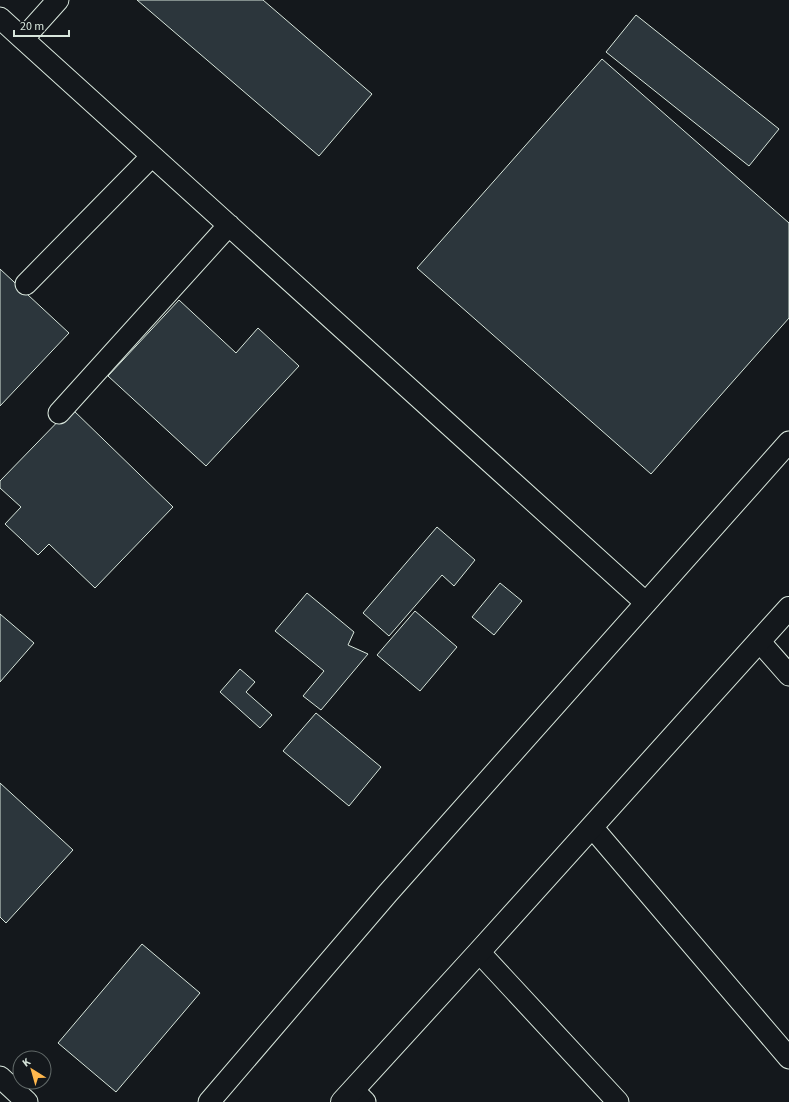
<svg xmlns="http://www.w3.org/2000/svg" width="789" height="1102" font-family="'Source Sans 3',sans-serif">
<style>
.building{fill:#2c363c;stroke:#d8e6dc}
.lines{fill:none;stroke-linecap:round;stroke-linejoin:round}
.minor-casing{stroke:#d8e6dc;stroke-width:23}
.major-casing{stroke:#d8e6dc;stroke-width:24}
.minor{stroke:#14181c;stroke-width:21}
.major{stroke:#14181c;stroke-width:22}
</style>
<rect width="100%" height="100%" fill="#14181c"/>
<!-- building -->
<path class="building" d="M137,0H263L372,94L319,156Z
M636,15L779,129L749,166L606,52Z
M602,59L789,223V318L651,474L417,268Z
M0,269L69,333L0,406Z
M179,300L236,353L258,328L299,366L206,466L108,376Z
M71,408L173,507L95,588L49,544L38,555L5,524L21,507L0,488V481Z
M437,527L475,560L454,586L442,575L389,636L363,613Z
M500,583L522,601L494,635L472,617Z
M307,593L354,632L348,645L368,654L321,710L303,696L324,671L275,631Z
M415,611L457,647L420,691L377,655Z
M0,614L34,643L0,682Z
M240,669L255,682L246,692L272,715L260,728L220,692Z
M316,713L381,767L349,806L283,751Z
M0,783L73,850L6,923L0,917Z
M142,944L200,993L116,1092L58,1043Z"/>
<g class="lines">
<defs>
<path id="minor" d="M58,0L23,39L646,603
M0,18L23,39
M26,284L152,156
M59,413L229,225
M759,641L789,675
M592,827L789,1058
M479,952L618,1102
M0,1077L27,1102
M353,1090L365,1102
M209,1102L388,893L789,442"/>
<path id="major" d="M342,1102L479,952L789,608"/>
</defs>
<!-- minor casing -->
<use href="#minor" class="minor-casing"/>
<!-- major casing -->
<use href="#major" class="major-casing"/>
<!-- minor -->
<use href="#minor" class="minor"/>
<!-- major -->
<use href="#major" class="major"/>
</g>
<!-- north arrow -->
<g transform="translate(32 1070) rotate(323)"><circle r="19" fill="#14181c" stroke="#626a69"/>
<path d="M0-3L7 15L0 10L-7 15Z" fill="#ffb74d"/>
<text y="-6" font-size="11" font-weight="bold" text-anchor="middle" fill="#d8e6dc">K</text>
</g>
<!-- scale -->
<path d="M14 30v6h55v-6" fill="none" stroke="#d8e6dc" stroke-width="2"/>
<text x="20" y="30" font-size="12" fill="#d8e6dc" stroke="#14181c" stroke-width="3" paint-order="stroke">20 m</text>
</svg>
